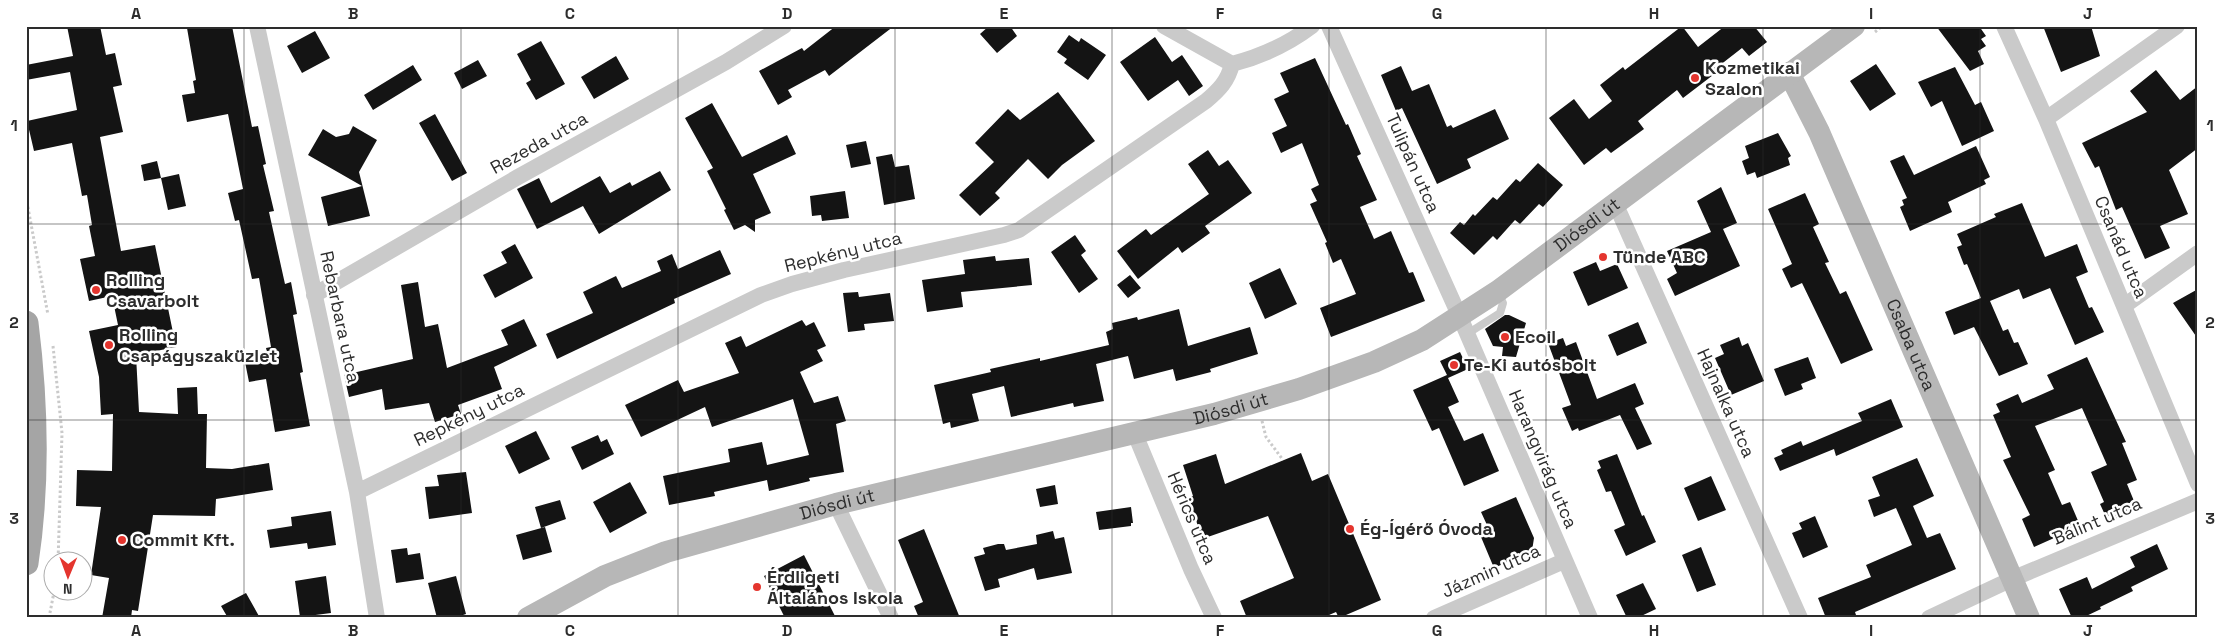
<svg xmlns="http://www.w3.org/2000/svg" width="2224" height="644" font-family="'Space Grotesk',sans-serif">
<style>
.building{fill:#141414}
.lines{fill:none;stroke-linecap:round;stroke-linejoin:round}
.path{stroke:#cacaca;stroke-width:3;stroke-dasharray:2.5 2.5;stroke-linecap:butt}
.lane{stroke:#cacaca;stroke-width:8}
.street{stroke:#cacaca;stroke-width:16}
.secondary{stroke:#b7b7b7;stroke-width:22}
.primary{stroke:#a5a5a5;stroke-width:25}
.grid{fill:none;stroke:#2d2d2d;stroke-width:1;stroke-opacity:0.55}
.poi-dot{fill:#e4352e;stroke:#fff;stroke-width:2}
.labels{text-anchor:middle;stroke-width:5;stroke-linejoin:round;paint-order:stroke}
.poi-label{font-size:18px;font-weight:bold;fill:#2d2d2d;stroke:#fff;text-anchor:start}
.street-label{font-size:18px;fill:#2d2d2d;stroke:#fff}
.neatline{fill:none;stroke:#2d2d2d;stroke-width:2}
.grid-label{font-size:16px;text-anchor:middle;font-weight:bold;fill:#2d2d2d}
</style>
<rect width="100%" height="100%" fill="#fff"/>
<!-- building -->
<path class="building" d="M67,26H100L106,55L115,53L122,85L113,87L123,132L100,137L121,251L155,245L176,347L136,355L139,412L178,414L177,388L197,387L198,414H207L206,468L232,469L269,463L273,490L216,499L215,516L153,515L138,611L132,610L131,618H102L109,578L91,575L101,507L76,506L77,470L112,471L113,414L101,415L99,377L89,331L118,325L112,296L89,301L80,259L95,256L89,226L92,225L87,195L82,196L72,143L34,151L27,121L77,110L70,72L26,80V65L73,56Z
M199,26H232L252,127L258,126L266,164L263,165L274,211L269,212L285,284L291,282L297,314L293,315L303,372L300,373L310,426L275,432L266,379L249,382L244,357L267,352L266,348L271,347L259,278L252,279L239,220L235,221L228,193L243,189L228,114L187,122L182,95L195,93L193,81L196,80L187,28Z
M836,26H894L829,76L825,70L788,90L792,97L778,105L759,71L802,48L804,51Z
M989,26H1010L1017,36L997,53L980,34Z
M1682,26L1698,47L1725,26H1754L1767,42L1749,56L1742,48L1715,69L1717,72L1683,98L1677,90L1638,121L1644,129L1611,153L1606,148L1584,165L1549,118L1574,99L1589,119L1612,101L1600,85L1623,67L1625,70Z
M1936,26H1979L1986,36L1981,39L1986,46L1978,51L1984,64L1970,71Z
M2043,26H2091L2100,56L2061,72Z
M315,31L330,58L302,73L287,46Z
M1069,35L1079,42L1081,38L1106,55L1088,80L1064,63L1067,59L1057,52Z
M1155,37L1172,62L1182,55L1203,86L1189,96L1178,80L1148,101L1120,62Z
M541,41L565,84L536,100L526,83L531,80L517,54Z
M616,56L629,79L594,99L581,77Z
M1315,58L1346,125L1348,124L1361,154L1357,156L1377,200L1360,207L1374,239L1391,231L1409,273L1413,272L1425,301L1331,337L1320,308L1356,294L1341,259L1333,263L1325,243L1327,242L1310,204L1317,201L1311,189L1319,185L1302,143L1281,153L1272,133L1287,126L1274,99L1289,92L1280,73Z
M478,60L487,76L462,89L454,73Z
M1876,64L1896,94L1870,111L1850,81Z
M413,65L422,80L373,110L364,95Z
M1401,66L1412,91L1429,84L1447,127L1451,125L1453,128L1495,109L1509,139L1467,159L1471,168L1437,184L1402,108L1396,111L1381,75Z
M1955,67L1975,105L1981,102L1994,131L1962,146L1942,101L1931,107L1918,82Z
M2156,70L2180,100L2198,86V148L2169,170L2188,214L2160,226L2170,248L2145,259L2122,207L2116,210L2099,166L2095,168L2082,143L2147,112L2130,91Z
M1058,92L1095,141L1062,165L1048,179L1028,159L995,193L1000,198L980,216L959,195L994,162L975,143L1008,109L1020,120Z
M712,103L742,157L787,135L796,154L753,174L771,213L755,220V232L745,225L734,230L724,210L726,209L707,171L713,168L685,118Z
M435,114L467,173L452,181L419,123Z
M353,126L377,140L359,172L370,216L328,226L321,197L362,186L308,155L323,129L336,137L349,134Z
M1778,133L1791,156L1788,158L1790,165L1757,178L1755,172L1747,175L1742,161L1749,158L1745,146Z
M866,141L871,164L851,168L846,145Z
M1976,146L1990,177L1984,180L1986,184L1948,202L1952,212L1910,231L1900,207L1904,205L1902,200L1907,198L1890,161L1904,155L1914,175Z
M1208,150L1219,166L1228,160L1252,193L1205,226L1210,233L1182,253L1178,247L1138,279L1117,251L1146,229L1151,235L1209,194L1188,164Z
M892,154L895,167L909,165L915,199L884,205L876,157Z
M157,161L161,178L144,181L141,165Z
M1538,163L1563,185L1543,207L1539,204L1520,224L1515,220L1497,240L1493,236L1474,255L1450,233L1460,222L1464,225L1473,214L1475,216L1493,197L1497,200L1516,179L1520,182Z
M660,171L671,190L599,234L583,206L537,229L517,189L539,178L551,203L600,176L610,193L630,182L632,186Z
M179,174L186,206L168,210L161,178Z
M1721,187L1737,223L1723,229L1740,266L1675,296L1667,279L1677,273L1667,251L1711,232L1697,201Z
M845,191L849,218L822,221L821,215L812,216L810,196Z
M1805,193L1819,224L1813,227L1829,262L1825,263L1840,294L1846,291L1873,350L1841,364L1802,283L1791,288L1782,269L1792,264L1768,209Z
M2022,203L2045,257L2077,244L2088,272L2076,277L2089,308L2092,307L2104,332L2075,345L2050,288L2023,299L2019,289L1990,301L2003,331L2008,329L2014,343L2018,342L2028,364L1999,376L1974,327L1954,335L1945,312L1981,298L1967,264L1964,265L1957,247L1962,245L1957,234L1996,217L1994,214Z
M1075,235L1086,251L1081,255L1098,279L1079,293L1051,252Z
M515,244L533,278L495,298L483,275L507,263L501,252Z
M720,250L731,274L674,299L675,303L557,359L546,334L593,313L583,292L616,276L622,288L661,271L657,261L672,254L678,269Z
M995,256L996,261L1029,258L1032,285L961,292L963,307L927,312L922,280L965,274L963,260Z
M1596,262L1600,271L1617,264L1628,288L1588,306L1573,272Z
M1280,268L1297,304L1265,319L1249,283Z
M1130,275L1141,288L1128,298L1117,285Z
M418,282L425,327L438,324L447,368L508,345L501,330L524,319L537,346L494,367L502,389L458,405L461,414L435,422L429,403L385,410L382,389L349,397L344,375L413,359L401,285Z
M2198,289V339L2173,303Z
M858,292L859,297L890,293L894,321L864,324L865,330L848,332L843,293Z
M1179,309L1188,346L1250,327L1258,354L1210,369L1211,372L1176,381L1173,369L1134,379L1128,356L1096,364L1104,401L1074,407L1073,403L1011,417L1004,386L972,394L979,421L951,428L950,422L943,424L934,385L991,372L990,369L1040,358V361L1109,345L1106,332L1113,329L1112,323L1137,317L1138,320Z
M1505,315H1509L1526,323L1516,357L1502,356L1503,347L1493,346L1485,329Z
M802,320L806,326L814,322L826,346L817,350L823,361L800,372L814,403L838,396L846,421L836,424L844,472L809,478L810,481L769,491L767,480L714,492L715,496L669,505L663,476L730,462L728,449L762,442L767,465L809,455L793,399L712,427L705,407L641,437L625,405L678,380L684,392L739,373L725,343L741,336L746,347Z
M1638,322L1647,343L1617,356L1608,335Z
M1739,337L1742,346L1748,343L1764,381L1731,395L1715,358L1724,354L1720,345Z
M1563,338L1566,346L1576,342L1597,399L1635,383L1644,404L1635,408L1652,444L1637,450L1620,415L1579,431L1578,428L1572,431L1562,408L1571,405L1548,343Z
M1460,352L1468,369L1448,378L1459,402L1448,407L1464,441L1483,433L1499,471L1464,486L1439,428L1432,431L1413,390L1447,375L1440,361Z
M1808,357L1816,378L1801,384L1803,389L1785,396L1774,369Z
M2087,357L2126,442L2122,443L2137,480L2127,484L2134,501L2125,505L2128,513L2113,520L2111,515L2106,517L2100,504L2104,502L2091,472L2107,465L2082,408L2035,426L2055,470L2048,473L2062,505L2070,502L2079,523L2071,527L2072,530L2034,547L2022,519L2030,515L2003,460L2011,457L1993,415L2000,412L1996,404L2018,394L2022,403L2054,389L2047,375Z
M1891,399L1903,427L1836,456L1834,449L1780,471L1774,458L1783,454L1781,450L1801,441L1803,446L1862,421L1858,413Z
M536,431L550,459L519,474L505,446Z
M598,435L601,442L607,439L614,454L582,470L571,447Z
M1301,453L1312,481L1328,474L1381,600L1339,618L1336,612L1322,618H1247L1240,601L1294,578L1268,516L1202,539L1189,498L1193,496L1183,465L1216,454L1225,484Z
M1617,454L1642,516L1644,515L1656,542L1626,556L1614,530L1625,525L1611,491L1606,492L1597,470L1601,468L1598,461Z
M1917,458L1934,496L1913,506L1927,538L1940,533L1956,569L1855,612L1857,618H1826L1818,598L1871,577L1866,565L1912,545L1896,508L1874,517L1868,500L1880,496L1872,477Z
M466,472L472,513L429,519L425,487L439,486L437,475Z
M1711,476L1726,510L1698,521L1684,488Z
M630,482L647,513L610,533L593,502Z
M1055,485L1058,504L1040,507L1036,489Z
M1516,497L1534,538L1532,551L1494,568L1481,537L1485,535L1482,527L1487,525L1481,512Z
M560,500L566,519L541,528L535,507Z
M1131,507L1133,523H1131V526L1099,530L1096,512Z
M331,511L336,545L308,549L307,543L270,548L267,530L292,526L291,517Z
M1815,516L1828,547L1803,558L1792,533L1802,529L1799,523Z
M545,527L552,552L523,560L516,535Z
M924,529L960,618H919L914,606L923,602L898,540Z
M1053,531L1055,539L1064,537L1072,573L1037,580L1034,568L998,579L1000,587L985,591L974,557L985,554L983,548L998,544H1004L1006,550L1037,544L1036,535Z
M2157,544L2168,569L2131,587L2133,591L2100,607L2101,609L2082,618H2072L2059,589L2087,577L2092,589L2135,567L2130,557Z
M1701,547L1716,585L1697,592L1682,555Z
M407,548L408,555L420,553L424,579L396,583L391,550Z
M804,555L836,618H785L764,576Z
M326,576L331,613L300,617L295,581Z
M456,576L466,614L454,618H437L428,583Z
M1643,583L1656,609L1637,618H1627L1616,595Z
M246,593L260,618H228L221,606Z"/>
<g class="lines">
<!-- path -->
<path class="path" d="M1875,32L1882,26
M26,197L48,315
M53,346L62,433L58,562
M1262,421L1266,437L1283,460
M49,618L54,592"/>
<!-- lane -->
<path class="lane" d="M1467,334L1500,313L1503,303L1499,294"/>
<!-- street -->
<path class="street" d="M257,26L357,492L377,618
M1164,26L1232,64
M1329,26L1463,324L1590,618
M2004,26L2046,119L2198,484
M1232,64C1263,56 1287,45 1312,26
M2046,119L2177,26
M1616,205L1800,618
M314,295L518,177L726,62L784,26
M2124,306L2198,253
M1135,434L1191,569L1214,618
M357,492L761,295L792,284L844,270L1004,235L1019,230L1206,101C1219,90 1228,81 1232,64
M836,504L891,618
M1434,618L1564,561
M1929,618L2012,579L2198,501"/>
<!-- secondary -->
<g class="secondary">
<path id="s1" d="M1789,73L1819,132L2029,618"/>
<path id="s2" d="M528,618L605,576L666,552L836,504L1214,414L1299,389L1374,362L1422,340L1498,291L1854,26"/>
</g>
<!-- primary -->
<path class="primary" d="M26,323C36,403 38,484 26,563"/>
</g>
<!-- grid -->
<path class="grid" d="M244,26V618M461,26V618M678,26V618M895,26V618M1112,26V618M1329,26V618M1546,26V618M1763,26V618M1980,26V618M26,224H2198M26,420H2198"/>
<!-- markers -->
<g class="poi-dot">
<circle cx="1695" cy="78" r="5"/>
<circle cx="1603" cy="257" r="5"/>
<circle cx="96" cy="290" r="5"/>
<circle cx="1505" cy="337" r="5"/>
<circle cx="109" cy="345" r="5"/>
<circle cx="1454" cy="365" r="5"/>
<circle cx="1350" cy="529" r="5"/>
<circle cx="122" cy="540" r="5"/>
<circle cx="757" cy="587" r="5"/>
</g>
<g class="labels">
<!-- poi labels -->
<g class="poi-label">
<text x="1705" y="74">Kozmetikai<tspan x="1705" dy="21">Szalon</tspan></text>
<text x="1613" y="263">Tünde ABC</text>
<text x="106" y="286">Rolling<tspan x="106" dy="21">Csavarbolt</tspan></text>
<text x="119" y="341">Rolling<tspan x="119" dy="21">Csapágyszaküzlet</tspan></text>
<text x="1515" y="343">Ecoil</text>
<text x="1464" y="371">Te-Ki autósbolt</text>
<text x="1360" y="535">Ég-Ígérő Óvoda</text>
<text x="132" y="546">Commit Kft.</text>
<text x="767" y="583">Érdligeti<tspan x="767" dy="21">Általános Iskola</tspan></text>
</g>
<!-- street labels -->
<g class="street-label">
<text transform="translate(539 143) rotate(-29)" y="6">Rezeda utca</text>
<text transform="translate(1413 163) rotate(66)" y="6">Tulipán utca</text>
<text dy="6" stroke="none"><textPath href="#s2" startOffset="1141">Diósdi út</textPath></text>
<text transform="translate(2121 247) rotate(67)" y="6">Csanád utca</text>
<text transform="translate(843 252) rotate(-14)" y="6">Repkény utca</text>
<text transform="translate(340 317) rotate(78)" y="6">Rebarbara utca</text>
<text dy="6" stroke="none"><textPath href="#s1" startOffset="298">Csaba utca</textPath></text>
<text transform="translate(1726 403) rotate(66)" y="6">Hajnalka utca</text>
<text dy="6" stroke="none"><textPath href="#s2" startOffset="736">Diósdi út</textPath></text>
<text transform="translate(469 415) rotate(-26)" y="6">Repkény utca</text>
<text transform="translate(1543 459) rotate(67)" y="6">Harangvirág utca</text>
<text dy="6" stroke="none"><textPath href="#s2" startOffset="331">Diósdi út</textPath></text>
<text transform="translate(1192 518) rotate(67)" y="6">Hérics utca</text>
<text transform="translate(2097 521) rotate(-23)" y="6">Bálint utca</text>
<text transform="translate(1491 571) rotate(-24)" y="6">Jázmin utca</text>
</g>
</g>
<!-- border -->
<rect width="2224" height="644" fill="none" stroke="#ffffff" stroke-width="55"/>
<!-- north arrow -->
<g transform="translate(68 576) rotate(181)"><circle r="24" fill="#ffffff" stroke="#ababab"/>
<path d="M0-4L9 19L0 12L-9 19Z" fill="#e4352e"/>
<text y="-8" font-size="14" font-weight="bold" text-anchor="middle" fill="#2d2d2d">N</text>
</g>
<rect x="28" y="28" width="2168" height="588" class="neatline"/>
<g class="grid-label">
<text x="136" y="19">A</text>
<text x="353" y="19">B</text>
<text x="570" y="19">C</text>
<text x="787" y="19">D</text>
<text x="1004" y="19">E</text>
<text x="1220" y="19">F</text>
<text x="1437" y="19">G</text>
<text x="1654" y="19">H</text>
<text x="1871" y="19">I</text>
<text x="2088" y="19">J</text>
<text x="14" y="131">1</text>
<text x="2210" y="131">1</text>
<text x="14" y="328">2</text>
<text x="2210" y="328">2</text>
<text x="14" y="524">3</text>
<text x="2210" y="524">3</text>
<text x="136" y="636">A</text>
<text x="353" y="636">B</text>
<text x="570" y="636">C</text>
<text x="787" y="636">D</text>
<text x="1004" y="636">E</text>
<text x="1220" y="636">F</text>
<text x="1437" y="636">G</text>
<text x="1654" y="636">H</text>
<text x="1871" y="636">I</text>
<text x="2088" y="636">J</text>
</g>
</svg>
